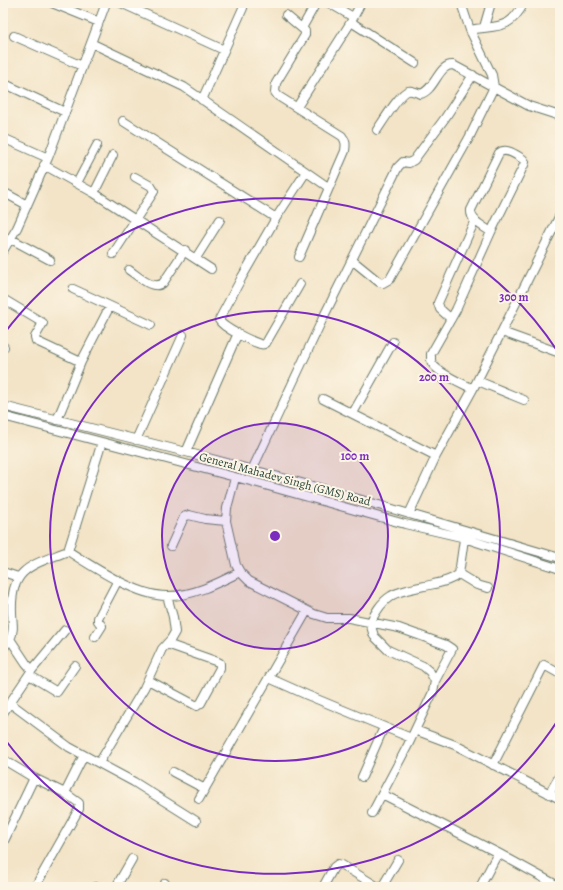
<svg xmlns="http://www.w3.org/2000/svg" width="563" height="890" font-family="Alegreya,serif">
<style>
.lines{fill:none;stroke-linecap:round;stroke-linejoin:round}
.minor-casing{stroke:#697767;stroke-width:10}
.minor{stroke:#fff;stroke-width:8}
.ring{fill:none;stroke:#7b2cbf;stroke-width:2}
.labels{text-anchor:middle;stroke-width:4;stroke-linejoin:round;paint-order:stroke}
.street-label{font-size:12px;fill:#1f3d34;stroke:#fcf5e5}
.centre{fill:#7b2cbf;stroke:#fcf5e5;stroke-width:2}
.ring-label{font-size:12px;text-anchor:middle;font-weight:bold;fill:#7b2cbf;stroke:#fcf5e5;stroke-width:4;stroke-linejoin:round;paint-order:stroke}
</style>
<rect width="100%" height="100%" fill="#fcf5e5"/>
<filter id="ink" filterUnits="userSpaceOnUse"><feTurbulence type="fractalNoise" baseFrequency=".025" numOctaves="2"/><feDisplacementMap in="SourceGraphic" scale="8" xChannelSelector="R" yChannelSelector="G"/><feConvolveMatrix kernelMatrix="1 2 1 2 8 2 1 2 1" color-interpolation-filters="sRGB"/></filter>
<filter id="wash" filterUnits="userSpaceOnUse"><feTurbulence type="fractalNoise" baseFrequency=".012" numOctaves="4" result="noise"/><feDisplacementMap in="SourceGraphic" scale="16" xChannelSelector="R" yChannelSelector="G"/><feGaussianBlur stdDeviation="0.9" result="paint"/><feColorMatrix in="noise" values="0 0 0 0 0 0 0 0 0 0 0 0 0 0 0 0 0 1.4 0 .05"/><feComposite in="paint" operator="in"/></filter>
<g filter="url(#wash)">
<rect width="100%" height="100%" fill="#f3e4c7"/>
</g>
<g filter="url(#ink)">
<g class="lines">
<defs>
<path id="minor" d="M52,3L99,22
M121,3L224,50
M329,3L353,17
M286,15L305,31V35L276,83L275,92L278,96L342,136C346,141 346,144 345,151L299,257
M351,22L415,63
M484,27L491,3
M302,28L316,3
M470,30C497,25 509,31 524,3
M14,36L82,66
M91,43L184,87L328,187
M3,83L65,112
M202,100L243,8L244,3
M297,107L351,22L361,3
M123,121L276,218
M377,130C382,123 400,93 408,91C412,90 416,92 420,94C435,91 438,64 453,65L529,106L560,116
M3,138L48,158
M44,165L94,193L211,269
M77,183L97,145
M3,192L27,205
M94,193L113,155
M11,239L50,260
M3,251L17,228L48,158L106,3
M113,254L153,193L154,191L151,186L135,177
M196,258L220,220
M352,260L379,282L383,283L390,279L469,138L494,87L492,75L470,30L461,3
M129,270C138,276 153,291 163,283L185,250
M300,284L266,343C263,345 264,345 260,344C251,341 223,328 219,320L242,277L276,218L306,172
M73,289L151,325
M3,299L43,323L35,337L36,341L81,362
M451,319L440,309L438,303L475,220
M502,332L560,353
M3,347H4
M478,381L524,400
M473,389C464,384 432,371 431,360C431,360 431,354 431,354L456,310L491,232L524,165L525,162L523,159C516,155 506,147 499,153L471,210C470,221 483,226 491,232
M323,399L436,456
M3,406L186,452L331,491L560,558
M353,413L393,342
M3,416L254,482L405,524L461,537L560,569
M57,420L81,362L110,306
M136,440L183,335
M186,452L238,333
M252,470L323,318L398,167L403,162L409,163L414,160L445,118L473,75
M235,478L227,508L226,521L236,565L240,572L249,581L314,614L327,618H349L399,628L446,645L452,649L435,681
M409,514L436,456L473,389L560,215
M171,546L184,517L189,515L205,519L226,521
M68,551C93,567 138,597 168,596C193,596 218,583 240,572
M3,572L18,577
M459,574L477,585L488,588
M95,637L102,626L98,621V618L118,580
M3,649L10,639
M32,670L26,663L10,639C15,630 12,621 12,612C10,567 33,565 68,551L102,442
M29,675L57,692L75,666
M269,678L307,695L411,738
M148,680L197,706L201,703L220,668V663L218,662L167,644
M10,703L69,747L134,782L196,821
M3,713L32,670L65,630
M415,730L455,745L560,799
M4,760L34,778
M99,763L144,688L162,649L171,639L175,632L173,617L167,596
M493,765L544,665L560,674
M173,772L205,789
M362,777L384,727
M65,793L84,755
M382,794L498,853L560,887
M549,794L560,775
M199,799L307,611
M372,813L408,745L433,692L435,681L430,672L423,666L388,650L374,636L370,623C375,613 381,602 391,596C400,590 422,587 434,584C443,582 452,580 459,574L464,539
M3,843L34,778L65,793L79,803V809L35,887
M95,887H101
M116,887L132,859
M163,887L165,883
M323,887L334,867L338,864L342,865L378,887
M382,887L398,860
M480,887L498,853"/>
</defs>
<!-- minor casing -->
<use href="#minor" class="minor-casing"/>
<!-- minor -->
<use href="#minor" class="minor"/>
</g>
</g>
<!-- distance rings -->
<circle cx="275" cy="536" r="113" fill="#7b2cbf" fill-opacity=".12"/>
<g class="ring">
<circle cx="275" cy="536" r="113"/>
<circle cx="275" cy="536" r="225"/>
<path d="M558 720A338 338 0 0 1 3 737M3 335A338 338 0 0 1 558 352"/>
</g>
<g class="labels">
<!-- street labels -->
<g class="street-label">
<text transform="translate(285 479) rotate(15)" y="4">General Mahadev Singh (GMS) Road</text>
</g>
</g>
<circle cx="275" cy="536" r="6" class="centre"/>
<g class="ring-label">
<text x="514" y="301">300 m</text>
<text x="434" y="381">200 m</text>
<text x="355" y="460">100 m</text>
</g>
<!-- margin -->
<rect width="563" height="890" fill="none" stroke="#fcf5e5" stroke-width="16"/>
</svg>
